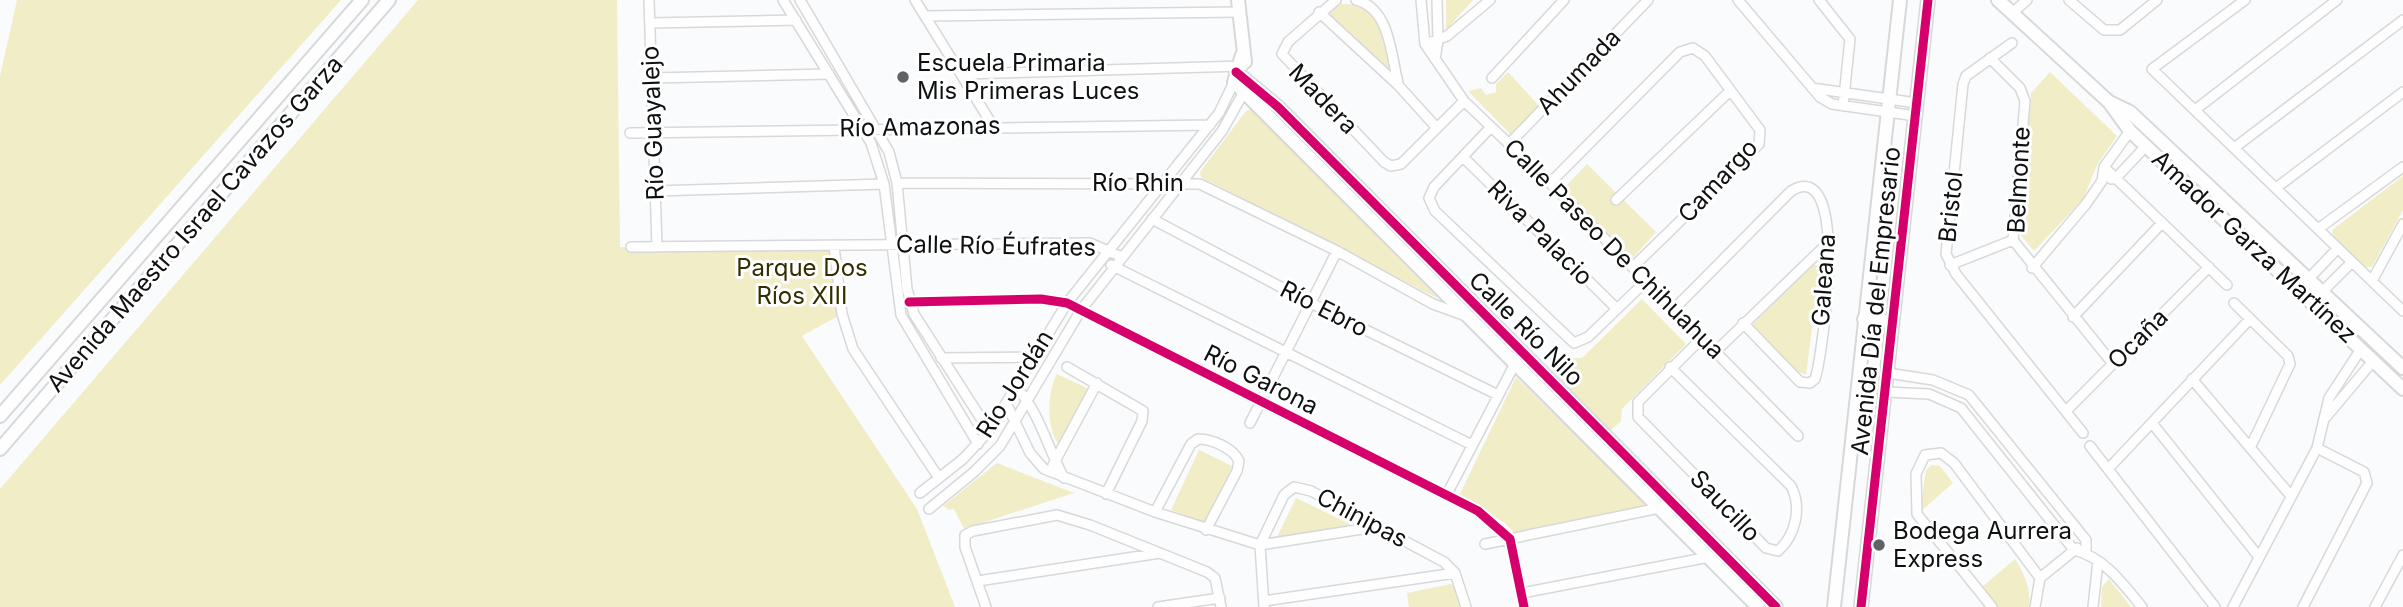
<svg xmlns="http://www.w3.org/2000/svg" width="2403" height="607" font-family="Inter,sans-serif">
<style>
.green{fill:#f1edc6}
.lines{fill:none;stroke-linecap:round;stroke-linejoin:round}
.street-casing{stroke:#d7d8da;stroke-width:12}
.secondary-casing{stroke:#d7d8da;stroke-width:16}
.street{stroke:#fefeff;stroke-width:9}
.secondary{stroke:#fefeff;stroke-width:12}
.cycleway-casing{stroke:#fff;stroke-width:13}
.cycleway{stroke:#d6006c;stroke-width:9}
.poi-dot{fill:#616264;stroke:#fff;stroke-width:2.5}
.labels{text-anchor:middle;stroke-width:6;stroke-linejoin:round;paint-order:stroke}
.poi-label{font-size:24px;fill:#0e1011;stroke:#fff;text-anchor:start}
.street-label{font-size:24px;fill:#0e1011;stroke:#fff}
.park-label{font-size:24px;fill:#322e00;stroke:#fff}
</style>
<rect width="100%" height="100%" fill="#fafbfd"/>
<!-- green -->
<path class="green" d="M17,0H341L0,385V76Z
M418,0H617L620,247L834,246L842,314L802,336L917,509L955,607H0V489Z
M1446,0H1473L1446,30Z
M1337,4C1382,2 1378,32 1390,65L1389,70L1331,18L1329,9Z
M1508,72L1540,107L1514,138L1468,91L1481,88L1486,95L1496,92V84Z
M2050,72L2117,136L2098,163L2083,199L2034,251L2019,233L2031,93Z
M1251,109L1436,296L1437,298L1201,177L1200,172L1246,111Z
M1587,164L1656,232L1631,260L1562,190Z
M2403,176V210L2372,267H2360L2333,238L2332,230Z
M1812,264L1818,266L1819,274L1806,375L1799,372L1751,326Z
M1642,299L1686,344L1622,409L1621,421L1608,433L1554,379L1571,358H1582Z
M1057,374L1089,389L1059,445C1046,428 1047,392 1057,374Z
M1516,377L1648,506L1516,535L1505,523L1459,496Z
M1199,450L1232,466L1206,524L1171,510Z
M997,463L1074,493L964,529L954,509L949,510L943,506Z
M1932,465L1940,466L1953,483L1920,512L1926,470Z
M1296,498L1350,524L1345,529L1277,537Z
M2015,559C2025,575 2031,588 2029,607H1996L1982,587Z
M2109,579L2131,607H2101L2102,587Z
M1451,584L1457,589L1459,607H1409L1407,593Z"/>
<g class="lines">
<defs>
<path id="street" d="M649,0L657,247
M783,0L871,143L884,184L901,315L978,444
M800,0L889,152L897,183L907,289L914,314L989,431
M915,0L993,126
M1336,0L1288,42L1282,54L1384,162L1391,166L1401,164L1464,101
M1356,0C1390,8 1391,55 1398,83
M1421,0L1425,44L1464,101L1550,183L1798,436
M1738,0L1820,97L1832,104L1916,116
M1819,0L1850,39L1843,106
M2069,0L2104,30H2120L2157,0
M2245,0L2152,69L2403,311
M1319,12L1398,85L1436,127
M2012,13L2027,0
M926,16L1239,12
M650,23L796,20
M2012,43L1966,76L1963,84L1946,254L1956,274L2083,433
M1425,44L1447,36L1490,0
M1990,58L2020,88L2025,101L2013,240L2113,364
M1435,59L1438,41L1437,0
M962,74L1243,66
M652,78L829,74
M1492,78L1564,0
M1812,88L1917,103
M2195,110L2337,0
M1491,127L1434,187L1429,198L1435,211L1574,343L1588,337L1646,281
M630,133L1210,125
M1509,144L1648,0
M2234,148L2403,20
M1463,157L1617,309
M2104,167L2227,285
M2111,179L2116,178L2146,146
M897,183L1200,184L1337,251L1433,304L1466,316
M1550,183L1680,52L1693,48L1705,56L1760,130L1759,144L1633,267
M2276,188L2403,92
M655,191L884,184
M1616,200L1730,91
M1152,219L1311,303L1498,395
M2318,229L2403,167
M834,246L842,314L853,349L939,478
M631,247L1090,243L1122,257
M1111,265L1472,445
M1950,265L2013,240
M2032,268L2086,204L2102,181L2104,167L2130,131
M2372,281L2403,224
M2299,289L2338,248
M2313,301L2352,262
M909,302L1041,299L1067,303L1478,511L1510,539L1524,607
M2234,303L2288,356L2290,364L2250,448
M1675,308L1791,191C1852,154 1822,358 1815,379L1810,383L1800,382L1743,323
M2073,317L2162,223
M1716,351L1830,241
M941,358L1033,357
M1067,367L1143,411L1142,421L1106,494
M1670,367L1791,486C1802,507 1796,535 1778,551L1766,548L1638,417V402L1703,337
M1888,373L1933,380L1969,395L2086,540V553
M2192,379L2291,496
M1016,387C1040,413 1047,447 1064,478
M1886,392L1929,394L1961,408L2074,550C2104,557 2123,584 2142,607
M1006,403L1030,453L1044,469L1155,512L1260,545L1375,527
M2066,411L2209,267
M2326,417L2373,361
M1250,423L1337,251
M2152,423L2259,557
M2090,446L2215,607
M1053,465L1097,383
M2108,469L2250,319
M920,493L963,459L989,431L1067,303L1219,113L1234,82
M1447,494L1521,352
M929,509L974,472L1000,446L1081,310L1222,131L1245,90
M1155,512L1191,444L1198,439C1212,439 1233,448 1239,461L1237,471L1206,530
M1485,544L1674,505
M978,581L1160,553
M1522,593L1709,557
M1264,601L1455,573
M986,607L965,547V535L973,531L1057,515L1090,525L1207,572L1215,578L1221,607
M1158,607L1220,598
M1264,607L1260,545L1284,495L1294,487L1311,491L1444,562L1455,573L1466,607
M1992,607L1917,514L1916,474L1925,455L1941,453L1954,463L2040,578
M2035,607L2040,578L2077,548
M2093,607L2098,561
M2233,607L2317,448L2329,398L2361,349
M2303,607L2367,483L2364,472L2317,448
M2375,607L2403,555"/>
<path id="secondary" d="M1238,0L1245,62
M1998,0L2109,102L2130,131L2403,389
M1242,55L1234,82L1758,607
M1236,72L1278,107L1776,607
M2109,102L2130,112L2403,368
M1864,319L1892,322
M0,416L362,0
M0,449L389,0
M1834,607L1900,0
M1861,607L1928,0"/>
</defs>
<!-- street casing -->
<use href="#street" class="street-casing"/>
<!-- secondary casing -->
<use href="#secondary" class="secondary-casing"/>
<!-- street -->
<use href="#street" class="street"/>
<!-- secondary -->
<use href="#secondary" class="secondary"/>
<defs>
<path id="cycleway" d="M1236,72L1278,107L1776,607
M909,302L1041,299L1067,303L1478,511L1510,539L1524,607
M1861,607L1928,0"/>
</defs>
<!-- cycleway casing -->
<use href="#cycleway" class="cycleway-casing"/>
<!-- cycleway -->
<use href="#cycleway" class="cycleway"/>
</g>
<!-- markers -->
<g class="poi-dot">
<circle cx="903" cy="77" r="7"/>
<circle cx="1879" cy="545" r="7"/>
</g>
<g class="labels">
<!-- poi labels -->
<g class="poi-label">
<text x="917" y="71">Escuela Primaria<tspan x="917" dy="28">Mis Primeras Luces</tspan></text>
<text x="1893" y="539">Bodega Aurrera<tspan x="1893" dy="28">Express</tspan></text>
</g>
<!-- street labels -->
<g class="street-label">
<text transform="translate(1579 72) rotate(-46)" y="8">Ahumada</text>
<text transform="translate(1323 99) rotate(46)" y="8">Madera</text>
<text transform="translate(653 123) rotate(-92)" y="8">Río Guayalejo</text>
<text transform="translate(920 127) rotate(-1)" y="8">Río Amazonas</text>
<text transform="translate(2019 180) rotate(-87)" y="8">Belmonte</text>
<text transform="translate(1718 181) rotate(-47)" y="8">Camargo</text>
<text x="1138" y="191">Río Rhin</text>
<text transform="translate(1951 207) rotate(-84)" y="8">Bristol</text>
<text transform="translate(195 224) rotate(-49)" y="8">Avenida Maestro Israel Cavazos Garza</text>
<text transform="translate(1540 233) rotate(45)" y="8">Riva Palacio</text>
<text transform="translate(996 246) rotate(1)" y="8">Calle Río Éufrates</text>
<text transform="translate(2254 247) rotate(43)" y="8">Amador Garza Martínez</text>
<text transform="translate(1614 249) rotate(45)" y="8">Calle Paseo De Chihuahua</text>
<text transform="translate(1824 280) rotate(-86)" y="8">Galeana</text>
<text transform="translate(1876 301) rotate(-84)" y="8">Avenida Día del Empresario</text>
<text transform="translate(1324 309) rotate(27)" y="8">Río Ebro</text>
<text transform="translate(1526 329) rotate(45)" y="8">Calle Río Nilo</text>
<text transform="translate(2138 339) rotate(-45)" y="8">Ocaña</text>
<text transform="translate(1261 380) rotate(27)" y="8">Río Garona</text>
<text transform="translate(1015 384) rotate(-58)" y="8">Río Jordán</text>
<text transform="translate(1725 506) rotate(46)" y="8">Saucillo</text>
<text transform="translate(1362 518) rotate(28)" y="8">Chinipas</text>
</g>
<!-- park labels -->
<g class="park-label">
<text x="802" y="276">Parque Dos<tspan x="802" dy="28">Ríos XIII</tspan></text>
</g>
</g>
</svg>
